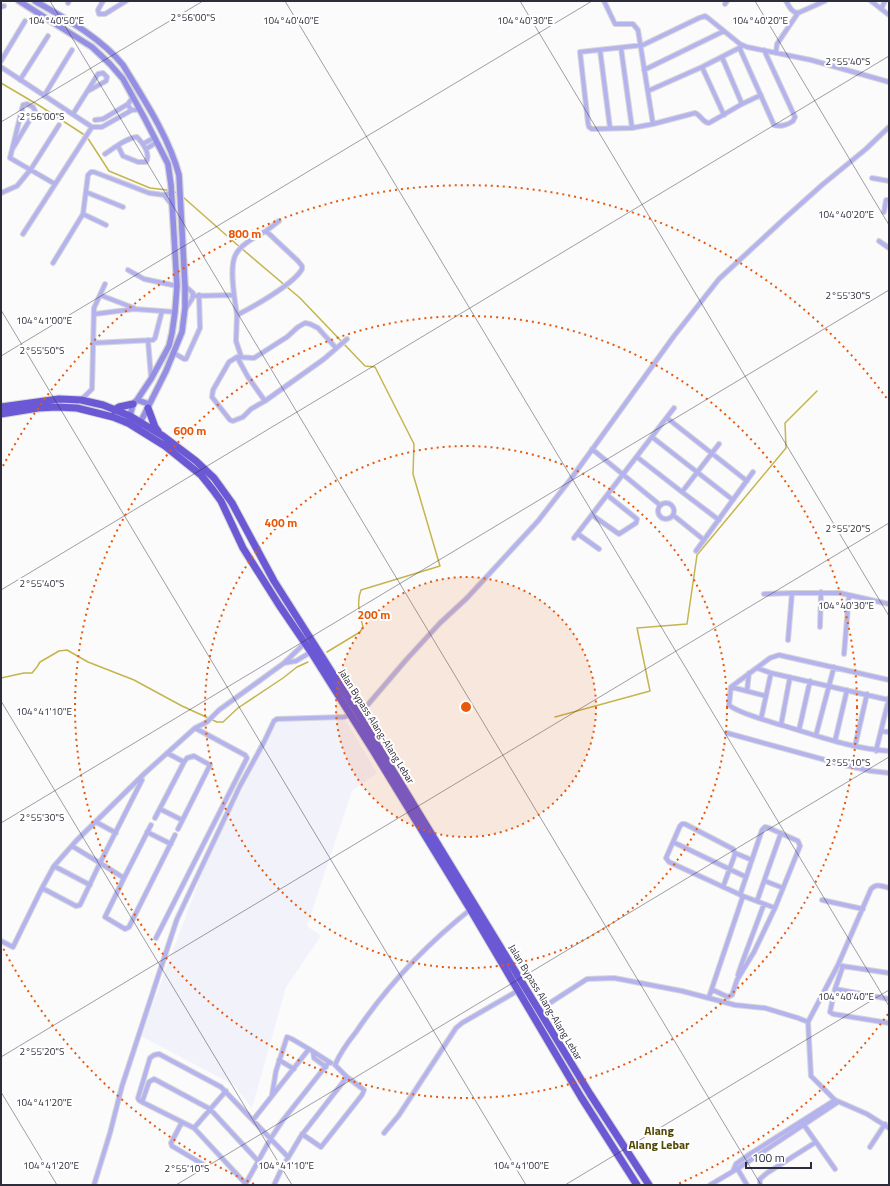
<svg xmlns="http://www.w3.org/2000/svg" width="890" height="1186" font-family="'Titillium Web',sans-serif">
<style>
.built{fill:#f2f2fb}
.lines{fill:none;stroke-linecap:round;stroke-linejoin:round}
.stream{stroke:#c4b54e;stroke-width:1.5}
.street-casing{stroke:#d6d6d8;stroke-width:6}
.secondary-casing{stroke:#d6d6d8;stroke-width:8}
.highway-casing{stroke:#d6d6d8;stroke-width:9}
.street{stroke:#b5b3ee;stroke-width:4}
.secondary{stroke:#948ee5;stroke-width:5.5}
.highway{stroke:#6b58d5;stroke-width:7}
.ticks{fill:none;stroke:#2d2c3a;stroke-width:1;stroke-opacity:0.45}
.ring{fill:none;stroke:#e8590c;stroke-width:2;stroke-dasharray:2 4}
.labels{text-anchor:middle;stroke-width:4;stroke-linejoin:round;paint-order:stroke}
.street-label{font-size:10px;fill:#2d2c3a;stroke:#fff}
.quarter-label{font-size:12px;font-weight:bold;fill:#524907;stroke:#fff}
.ticks-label{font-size:10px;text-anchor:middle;fill:#2d2c3a;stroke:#fff;stroke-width:4;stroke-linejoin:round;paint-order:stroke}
.centre{fill:#e8590c;stroke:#fff;stroke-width:2}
.ring-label{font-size:12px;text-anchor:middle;font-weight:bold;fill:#e8590c;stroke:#fff;stroke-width:4;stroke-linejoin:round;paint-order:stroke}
</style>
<rect width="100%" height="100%" fill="#fbfbfb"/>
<!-- built -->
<path class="built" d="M345,719L377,773L352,791L307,926L321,936L286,987L252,1108L234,1085L141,1036L208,857L278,720Z"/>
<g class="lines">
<!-- stream -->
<path class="stream" d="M1,83L40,106L83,134L89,140L109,171L150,188L167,190L178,193
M183,197L234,242L300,298L365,366L375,367L414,444L413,474L440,566L361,590C356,602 360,615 363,627L360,632L327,652
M1,678L24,673H32L37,667L40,662L59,651L67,650L88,662L134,680L182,706L217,722H223L238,708L283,678L297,667L308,662
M555,717L650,691L637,628L687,624L697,555L786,448L785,423L817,391"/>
<defs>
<path id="street" d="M103,1L98,10L99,14H105L126,1
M604,1L615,24H633L638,30L653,124
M786,1C789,6 791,12 798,13L825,1
M871,1L889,15
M68,3L69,1
M725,4L727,1
M1,7L4,6
M881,9L885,1
M621,48L632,128
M740,49L774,125C780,127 788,125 793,121L795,117L764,50
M600,50L610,128
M776,53L777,44L798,13
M722,57L742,104
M1,61L25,21
M1,67L92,127H102L132,110
M702,67L724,115
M644,70L724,31
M20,80L48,36
M648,91L702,67L741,47
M761,95L742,104L709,123C703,123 701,115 695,113L653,124L632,128L592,129L589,127L588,123L580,52L643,45L699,18L705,16L708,18L740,44L747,47L811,60L889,82
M44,96L72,50
M133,97L128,104C130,111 133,111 139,109
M73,114L98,74L103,73L107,77L106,81L88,91
M95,120L103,119L128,104
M143,144L155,137
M13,148L35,111L33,107L27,104L23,105L10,158L55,184
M146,149L157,142
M105,154C114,148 126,138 137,137C143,143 151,154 146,162H138L123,156L118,146
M872,178L889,181
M86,192L123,207
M1,193L17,186L31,169L59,125
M171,193L164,195L172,205
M884,212L886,200H889
M83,214L106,225
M23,234L92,127
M879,241L889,248
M53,263L83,214L88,175L91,172H94L149,193L164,195
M128,270L144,279L177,286
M185,286L193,293L192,299L186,308
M100,295L134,308
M193,296L234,295
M95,314L134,309L175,312
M237,315C235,301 229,270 235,256C239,246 256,236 266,231
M148,340L151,377
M93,343L153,340L155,338L162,311
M336,348L318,328L310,324L305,323L298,327L287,337L254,358L237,357L229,362L213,390L212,397L230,420L233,421L243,417L251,409L265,401L324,359L347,339
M174,353L184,359H186L200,328L199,295
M241,356L236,341L237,315C253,307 294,284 302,269V266L298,261L266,231L279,221
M237,357L248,377L265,401
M81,400L92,389L94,308L105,284
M667,418L747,481
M652,437L733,500
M592,449L660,505
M637,457L682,492L719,520
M682,492L719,444
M658 511a8 8 0 1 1 16 0a8 8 0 1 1-16 0Z
M592,515L619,534L636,523L637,519L607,495
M673,515L704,540
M578,534L599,549
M574,538L674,408
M696,551L753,472
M764,594L792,593
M820,627L821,592
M788,640L792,593H840L889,604
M844,654L849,595
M284,663L296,661L311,652
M757,668L771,673L889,700
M889,680L779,655L770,658L731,687L729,705C738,713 768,721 781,725C816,735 852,749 889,751
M731,687L766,696
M747,691L749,673
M359,715L406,660L440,623L467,598L538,521L573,476L674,336L719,279L784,219L822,185L866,149L889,127
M761,719L771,673
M781,725L790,677
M799,730L810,681
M881,731L889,732
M727,733L840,764L871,771L889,773
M816,735L834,667
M835,741L847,690
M855,746L867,694
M876,751L889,698
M142,780L100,863L124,878L151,825
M160,809L182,820
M155,818L184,762L167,753
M96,822L116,833
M178,829L210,765L194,756L187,758L184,762
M147,832L171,844
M673,842L746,877
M72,846L100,863L80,905L76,906L42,888L54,866L76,841L145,773L195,728L207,722L219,710L284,663L305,643
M735,853L752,860
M54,866L90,885
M124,878L105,917L125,929L129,927L175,835
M765,881L783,888
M889,888C882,886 876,883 871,889L838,965L808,1022L811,1076L835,1100L867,1114L889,1128
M743,896L775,908
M822,900L863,909
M757,901L781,833
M156,938L247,758L245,755L195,728
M1,941L13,947L42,888
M842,966L889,973
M843,966L835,989L830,1012L833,1014L889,1023
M738,975L742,963L764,904
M835,989L889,999
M713,990L728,997L732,995L737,980L754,952L775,908L798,851L800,846L798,841L769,828L765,827L762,830L740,895
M709,997L743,896L669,862L666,858L680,826L682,824H685L733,849L735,853L734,857L723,887
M539,1010L587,979L614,978L682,991L735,1005L765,1008L798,1018L808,1022
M313,1052L314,1058L326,1067
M279,1060L294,1069
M272,1095L276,1071L287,1037L292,1039L309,1049
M142,1102L139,1100L138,1098L150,1058L154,1055L159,1054L221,1087L288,1157
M253,1120L309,1049L331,1063
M182,1122L171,1143L172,1146L204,1165
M804,1125L835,1169
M194,1128L226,1091
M384,1133L399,1115L456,1028L462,1023L519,990
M302,1134L321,1147L362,1095L364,1090L347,1077
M870,1147L885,1124
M737,1168L747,1185
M733,1171L736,1164L750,1154L835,1100
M246,1184L194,1128L142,1102L149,1082L154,1079L210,1109L259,1162
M94,1185L110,1133L122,1086L177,919L240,786L264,742L274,721L277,719L344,717L350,715
M245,1185L271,1138L283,1120L329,1062
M274,1185L282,1168L301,1136L347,1077L335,1065C340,1053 348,1042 356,1032C387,986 427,944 471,909
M710,1185L737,1169L838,1102
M760,1185V1179L767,1173L816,1142"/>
<path id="secondary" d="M19,1L92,47L110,64L123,79L145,119L168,164L171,185L177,286L175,312L172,333L169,346L151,379L137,400L133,404L130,416L126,423
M35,1C66,19 100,37 123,65C143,98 169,137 179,175L185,286V308L182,332L166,371L137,429
M137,400L149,404"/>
<path id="highway" d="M1,407L59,399L81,400L103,405L130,416L163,436L196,461L214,478L232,503L274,581L359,715L590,1094L649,1185
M148,408L155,427L158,431
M114,410L119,407L133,404
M1,414L38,408L57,407L77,408L113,417L128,423L165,446L201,475L213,490L221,501L243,548L279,605L311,652L374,752L470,909L581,1097L637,1185"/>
</defs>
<!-- street casing -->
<use href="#street" class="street-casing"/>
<!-- secondary casing -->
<use href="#secondary" class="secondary-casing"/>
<!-- highway casing -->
<use href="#highway" class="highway-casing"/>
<!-- street -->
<use href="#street" class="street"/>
<!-- secondary -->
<use href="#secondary" class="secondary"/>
<!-- highway -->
<use href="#highway" class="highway"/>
</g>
<!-- ticks -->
<path class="ticks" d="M50,1L761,1185M285,1L889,1006M520,1L889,616M755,1L889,225M1,122L203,1M1,310L526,1185M1,356L592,1M1,590L889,56M1,701L292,1185M1,823L889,290M1,1057L889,523M1,1092L57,1185M176,1185L889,757M565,1185L889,990"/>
<!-- distance rings -->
<circle cx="466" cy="707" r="130" fill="#e8590c" fill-opacity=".12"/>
<g class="ring">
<circle cx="466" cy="707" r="130"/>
<circle cx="466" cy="707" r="261"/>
<circle cx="466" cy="707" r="391"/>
<path d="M888 1014A522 522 0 0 1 678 1184M254 1184A522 522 0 0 1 3 948M3 466A522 522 0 0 1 888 400"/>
</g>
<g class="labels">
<!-- street labels -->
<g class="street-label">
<text transform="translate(377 726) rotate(58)" y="4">Jalan Bypass Alang-Alang Lebar</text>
<text transform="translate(546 1002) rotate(59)" y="4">Jalan Bypass Alang-Alang Lebar</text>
</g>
<!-- quarter labels -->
<g class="quarter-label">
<text x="659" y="1135">Alang<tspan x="659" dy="14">Alang Lebar</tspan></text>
</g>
</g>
<g class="ticks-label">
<text x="193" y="21">2°56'00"S</text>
<text x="760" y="24">104°40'20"E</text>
<text x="56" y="24">104°40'50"E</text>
<text x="291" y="24">104°40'40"E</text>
<text x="525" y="24">104°40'30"E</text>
<text x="848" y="65">2°55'40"S</text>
<text x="42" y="120">2°56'00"S</text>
<text x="846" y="218">104°40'20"E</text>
<text x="848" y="299">2°55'30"S</text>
<text x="44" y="324">104°41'00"E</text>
<text x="42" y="354">2°55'50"S</text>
<text x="848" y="532">2°55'20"S</text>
<text x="42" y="587">2°55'40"S</text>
<text x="846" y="609">104°40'30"E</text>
<text x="44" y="715">104°41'10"E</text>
<text x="848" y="766">2°55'10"S</text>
<text x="42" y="821">2°55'30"S</text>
<text x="846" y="1000">104°40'40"E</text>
<text x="42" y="1055">2°55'20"S</text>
<text x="44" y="1106">104°41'20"E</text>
<text x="51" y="1169">104°41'20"E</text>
<text x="286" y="1169">104°41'10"E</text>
<text x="521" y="1169">104°41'00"E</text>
<text x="187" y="1172">2°55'10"S</text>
</g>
<circle cx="466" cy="707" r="6" class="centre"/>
<g class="ring-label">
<text x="245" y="238">800 m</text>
<text x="190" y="435">600 m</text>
<text x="281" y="527">400 m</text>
<text x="374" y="619">200 m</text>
</g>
<!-- border -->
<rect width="890" height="1186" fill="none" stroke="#2d2c3a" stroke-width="4"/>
<!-- scale -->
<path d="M746 1162v6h65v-6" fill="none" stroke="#2d2c3a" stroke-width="2"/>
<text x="752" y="1162" font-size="12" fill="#2d2c3a" stroke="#ffffff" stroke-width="3" paint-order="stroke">100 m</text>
</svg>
